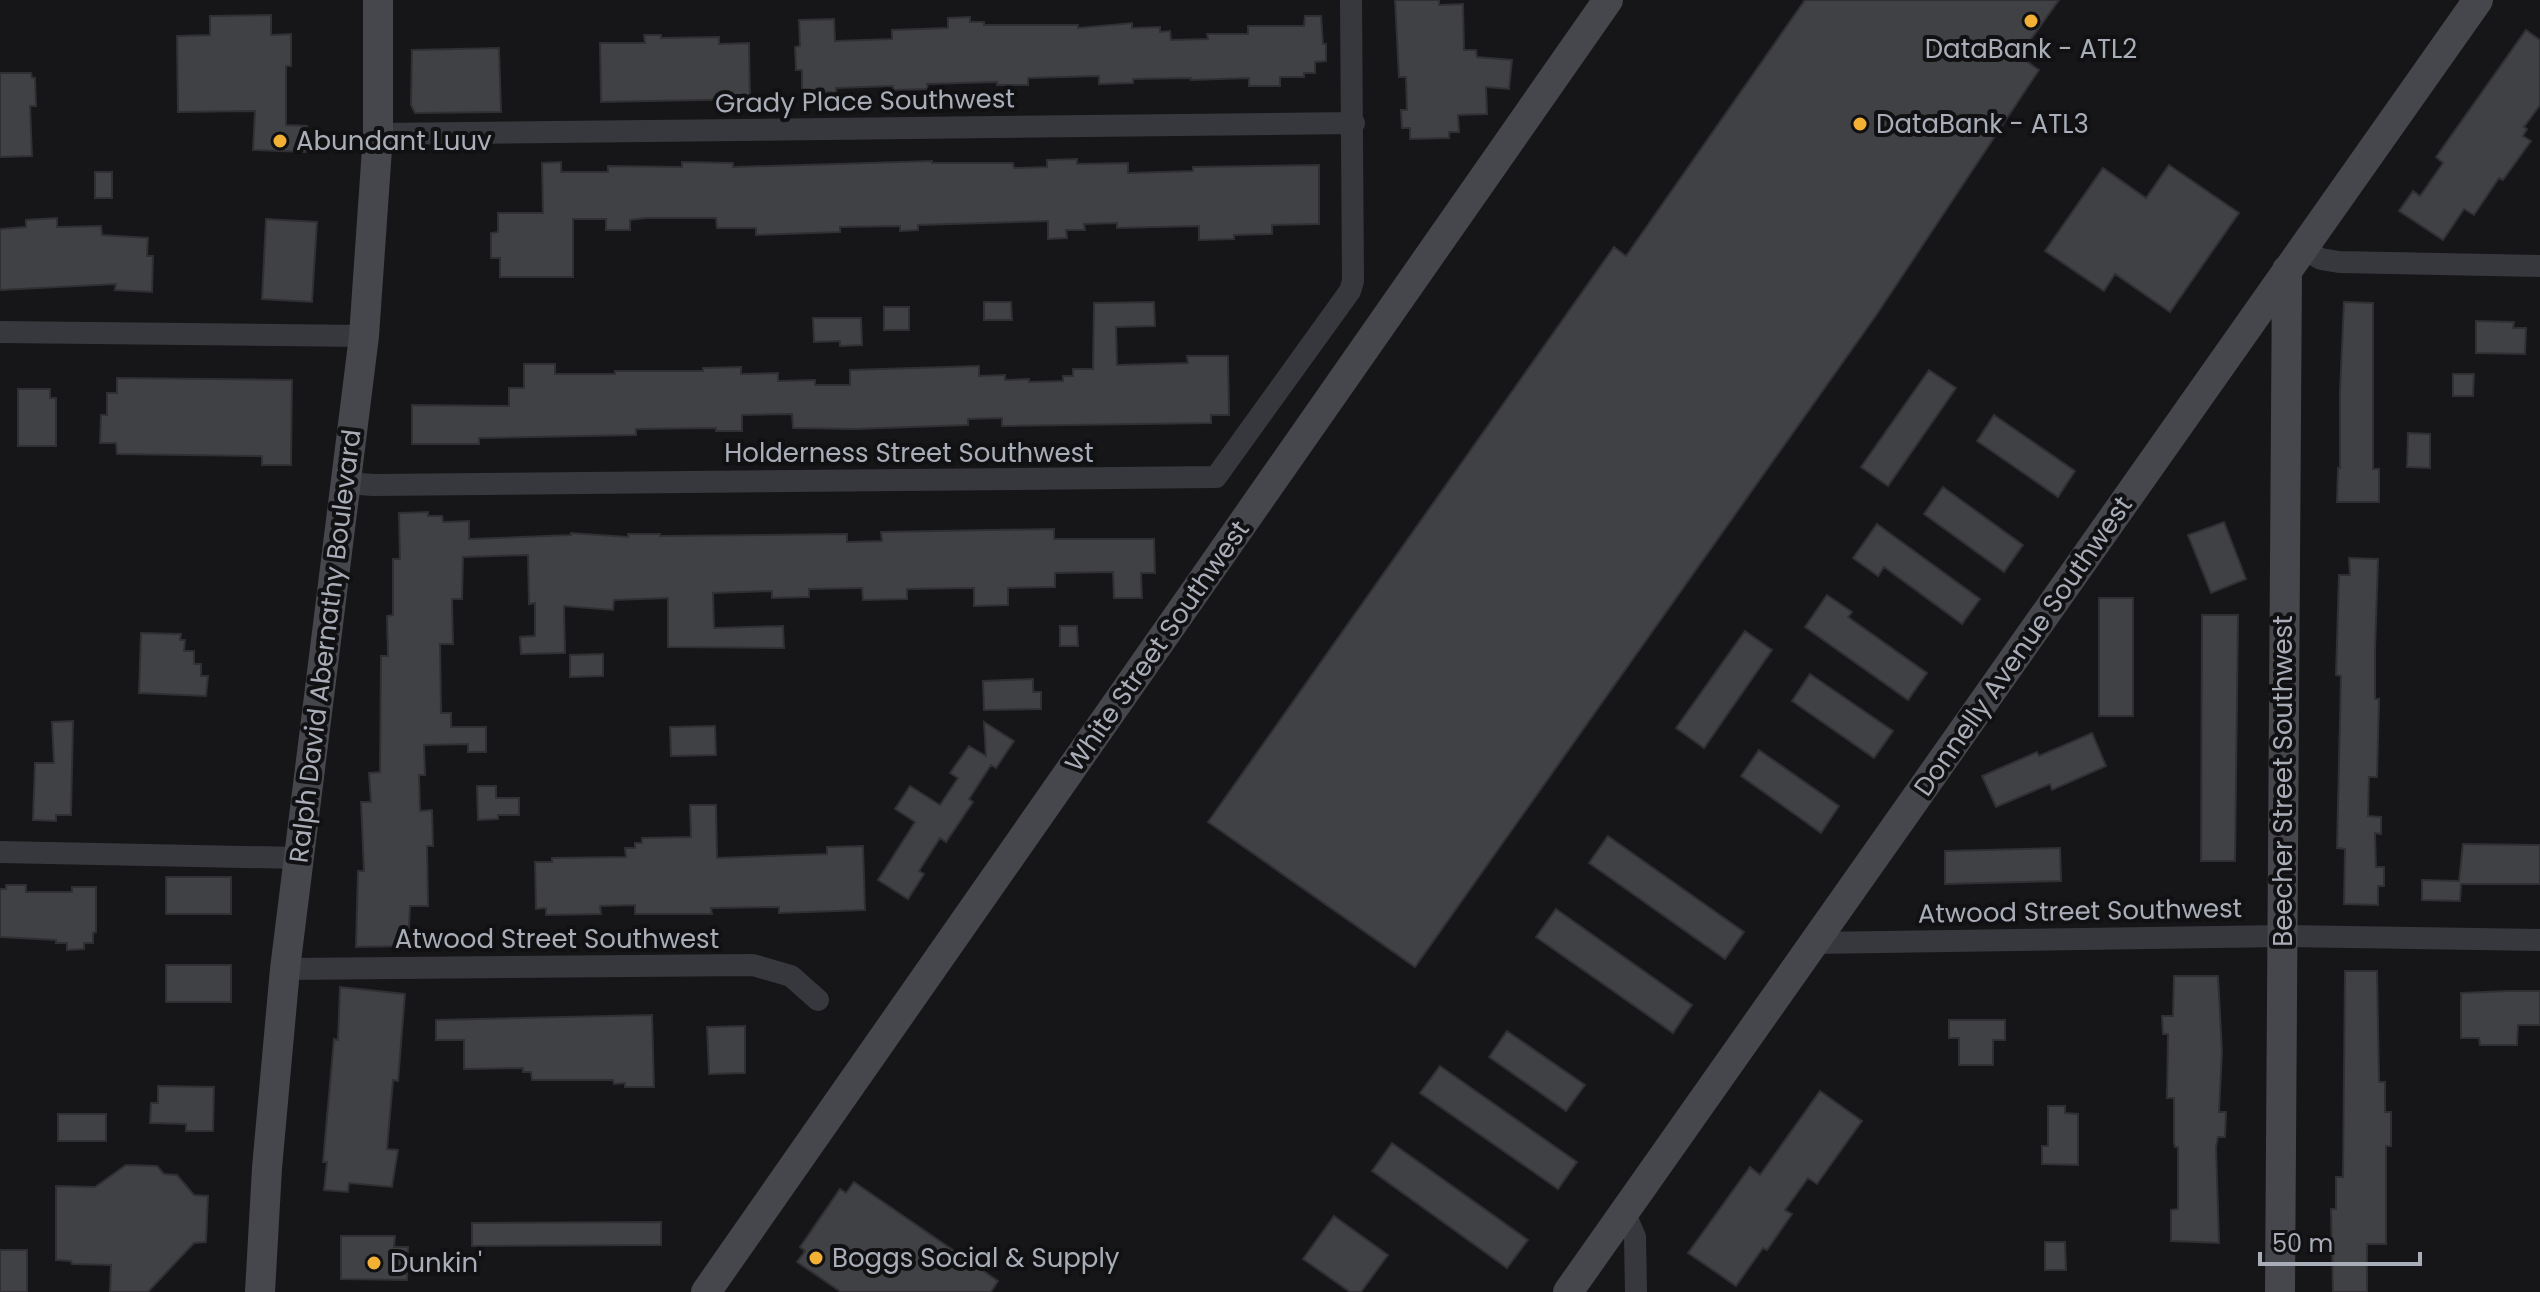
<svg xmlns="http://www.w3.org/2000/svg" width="2540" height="1292" font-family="Poppins,sans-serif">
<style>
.building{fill:#404145;stroke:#303034;stroke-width:2}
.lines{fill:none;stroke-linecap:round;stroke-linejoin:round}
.street{stroke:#37383d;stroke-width:22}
.secondary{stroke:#45474d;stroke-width:30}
.poi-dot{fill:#f2b134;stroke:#111113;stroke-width:3}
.labels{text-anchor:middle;stroke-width:8;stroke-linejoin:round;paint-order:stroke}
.poi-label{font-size:26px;fill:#a8adb8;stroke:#111113;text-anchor:start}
.street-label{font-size:26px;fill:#a8adb8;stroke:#111113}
</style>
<rect width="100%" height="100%" fill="#161618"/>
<!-- building -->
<path class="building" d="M1395,0H1439V5L1463,4L1464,50H1476L1477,57L1512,60L1509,89L1486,87L1487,114L1458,115L1459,132H1449V138L1410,139V128H1402L1401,110H1407L1406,77H1399Z
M1805,0H2059L2019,56L2039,70L1877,314L1415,967L1208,822L1614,247L1626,256Z
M271,15V35L291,34V66H286V125L307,126L306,152L253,150L255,111L178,112L177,36L210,35V16Z
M1305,16H1321L1323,44H1326V61L1315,62V73H1304V77H1280V86H1249V78L1191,80V78L1133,79V83L1099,84V76L1028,78V85H997V82L927,84L928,89L893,90V86L836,88V92L802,93V70H796L795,47L800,46L799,20L834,19L835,41L892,39V30L948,28V18L970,17V22H984V25H1078V28L1132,23V28L1160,27V32L1170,31L1171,40L1208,39L1207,34H1248V26H1304Z
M2526,30L2540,40V105L2524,127L2527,129L2523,136L2531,141L2503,180L2499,178L2474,215L2464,209L2443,240L2399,211L2413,191L2420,196L2443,163L2436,157Z
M644,35H661V38L719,37V44L749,43L750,99L601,102L600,43H645Z
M499,48L501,112L415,113L411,105L412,50Z
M0,73H31L32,78H35L36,106H30L32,156L0,157Z
M1077,159V164L1128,163V173L1193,171V167L1319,165V224L1272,225V234L1234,235V239L1199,240V226L1117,228V223L1084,224L1085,230H1066L1067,238L1048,239V221L918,225V230L900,231V226L840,227V232L756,235V228H717L716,218H646L630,220V230H606V219H573V277H500V258H491V233L498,232V213H543L542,163L561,162V172H608V166L682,167V162L733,163V167L932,161V163H1013L1014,168L1047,167V160Z
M2169,165L2239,213L2170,312L2115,274L2104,291L2045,251L2103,168L2146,198Z
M95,172H112V198H95Z
M57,218V227L101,226L102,235L148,238L147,256H153L152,292L115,290L116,284L0,290V229L26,227V220Z
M266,219L317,222L312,302L262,299Z
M984,302H1011L1012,320H984Z
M1154,302L1155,326L1116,327L1117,365L1188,363L1187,356H1228L1229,415H1211V423L1002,426V418L968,419V425L855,429L793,428L792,414L742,415V431H716V428L636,429V435L479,438V444H412V405L509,406V388H524V364H555V374H615V371H703V368L741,367V374L778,373V381L815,380V385H850V370L979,366V376L1005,375V380L1029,379V382L1063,381V376H1073V369H1093L1094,303Z
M2344,302L2373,303V469H2379V502H2337L2338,468H2340V392Z
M884,307H909V330H884Z
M813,318H861L862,345L840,346V341L814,342Z
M2476,321L2514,322L2513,328H2526L2525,354L2476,353Z
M1929,370L1956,388L1888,486L1861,467Z
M2453,374H2474L2473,396H2453Z
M117,378L292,380L291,465H262V456L117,454L116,443H100L101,415H107V393H117Z
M18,389H50V398H56V446H18Z
M1994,415L2075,471L2058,497L1977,441Z
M2408,433L2430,434V468L2407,467Z
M1943,487L2023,545L2004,572L1924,514Z
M428,512V516H442L443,522L469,521V539L571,535V533L628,537V534H660V536L847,534V542L882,541L881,532L1054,529V539H1154L1155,573H1141L1142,598H1114L1113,572L1055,573V587L1008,588V605L974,606V588L907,589V599L863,600L862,588L809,589V597L772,598V591L713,593L714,628L783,626L784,648L668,647V598L614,600L613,610L564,606L565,653L521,654L520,637L535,636V603L529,604L528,555L463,557L462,599H452L453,644H440L441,713H451V727H486V752H468V744L424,745L425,775H419L420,811L432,810L433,846H427L428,906H410L408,946L356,947L358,871H364L361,802H371L369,773L380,772L381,656H388L387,616L393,615V559H400L399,513Z
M2224,522L2246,579L2211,593L2188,535Z
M1877,524L1980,599L1962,624L1884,567L1878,576L1853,558Z
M2349,558L2378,559L2375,650V699H2379L2377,777H2369L2368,816L2381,817V834L2375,833L2376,867H2384V886H2378V905L2344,904L2345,849L2337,848L2341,676L2336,675L2339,575H2350Z
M1827,595L1852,612L1848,617L1927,673L1908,700L1805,627Z
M2099,598H2133V716H2099Z
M2202,615H2238L2235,861H2201Z
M1060,626H1077L1078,646H1060Z
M1745,631L1772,650L1704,748L1676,728Z
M141,633L181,634L180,640H185L184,651H194V664H201V676H208L206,696L139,693Z
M603,654V676L570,677V655Z
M1810,674L1893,731L1874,758L1792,701Z
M1033,679V692H1041V709L984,710L983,681Z
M73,721L71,815H56V821L33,820L35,763H54L52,722Z
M984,722L1014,741L996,768L991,765L969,799L973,802L946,842L940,838L919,871L924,874L908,899L878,880L915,822L895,809L910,786L940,805L958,778L950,773L969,746L986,756Z
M715,726L716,755L671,756L670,727Z
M2092,733L2106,766L2052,790L2050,784L1996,807L1982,776L2037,752L2039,756Z
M1759,750L1839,806L1821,833L1741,776Z
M477,786H496V798H519V815H498V819L478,820Z
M690,805H716L717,858L827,854V847L863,846L865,910L779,913V907L711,908L712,914H635V905L600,906L601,914L546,915V908L536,909L535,862H552V858L626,857L625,848H635V843H642V838L691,837Z
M1608,836L1744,932L1725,959L1589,863Z
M2463,844L2540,845V884H2461L2460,901L2422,900V880L2459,881Z
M2060,848L2061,881L1945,884V851Z
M166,877H231V914H166Z
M6,885H26V892H72V887H96V932L93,933V943H84V949L67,950V943H56V940L0,937V889H6Z
M1556,909L1692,1005L1673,1033L1536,937Z
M166,965H231V1002H166Z
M2345,971H2377L2379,1082H2385V1112H2391V1146H2386V1244H2367V1292H2333L2331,1209H2336V1177H2343Z
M2174,976H2218L2222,1052L2219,1112H2226L2225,1137H2218L2216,1147L2219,1243L2171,1241V1210L2178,1209V1147H2175L2174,1143V1098H2167L2168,1034H2163L2162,1016H2173Z
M340,987L405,994L398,1081L393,1080L387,1149L398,1150L392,1187L349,1183L348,1192L324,1190L327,1162H323L334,1039L338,1040Z
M2509,991H2540V1025H2518L2517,1045H2480L2479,1038H2461V993Z
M652,1015L654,1087H625V1083L614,1084L613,1080H532L531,1072H523V1068L464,1069V1040H436V1020Z
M1949,1020H2005V1040H1993V1065H1959V1038H1949Z
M745,1026V1073L709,1074L707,1027Z
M1507,1031L1585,1085L1566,1111L1489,1057Z
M1440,1066L1577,1162L1558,1189L1420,1093Z
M158,1086L214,1087L213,1131H186V1124L150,1123L151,1103H158Z
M1820,1091L1862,1121L1817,1184L1808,1178L1785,1210L1792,1214L1767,1250L1763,1248L1736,1286L1688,1253L1750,1167L1760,1175Z
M2048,1106H2065V1113L2078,1114V1165L2042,1164V1146H2048Z
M58,1114H106V1141H58Z
M1392,1143L1528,1240L1507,1268L1372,1171Z
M126,1165L157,1166L164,1174L177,1175L194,1195L208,1196L206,1242L194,1243L148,1292H110L111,1265L72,1264L71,1261L56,1260V1186L95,1187Z
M854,1182L998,1281L991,1292H841L797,1262L805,1251L800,1247L840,1189L846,1193Z
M1334,1216L1388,1255L1361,1292H1350L1303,1259Z
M661,1222V1245L472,1246V1223Z
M341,1236H395L394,1247H408L407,1280L341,1279Z
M2045,1242H2065L2066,1270H2045Z
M0,1250H27V1292H0Z"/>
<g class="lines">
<!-- street -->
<path class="street" d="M378,134L1354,123
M2303,249L2321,259L2339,262L2540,266
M0,332L364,336
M346,483L373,485L1216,477L1350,291L1353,281L1351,0
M0,852L299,858
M1813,943L2282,936L2540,940
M285,969L753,965L791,976L818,1000
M1624,1211L1635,1237L1636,1292"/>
<!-- secondary -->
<path class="secondary" d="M260,1292L267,1168L285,969L364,336L378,134V0
M706,1292L1608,0
M1568,1292L2478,0
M2280,1292L2287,270"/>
</g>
<!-- markers -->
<g class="poi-dot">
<circle cx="2031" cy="21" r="8"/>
<circle cx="1860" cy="124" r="8"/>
<circle cx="280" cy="141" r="8"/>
<circle cx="816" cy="1258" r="8"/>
<circle cx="374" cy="1263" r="8"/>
</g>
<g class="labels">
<!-- poi labels -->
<g class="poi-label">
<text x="2031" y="58" text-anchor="middle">DataBank - ATL2</text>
<text x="1876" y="133">DataBank - ATL3</text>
<text x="296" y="150">Abundant Luuv</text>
<text x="832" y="1267">Boggs Social &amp; Supply</text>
<text x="390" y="1272">Dunkin'</text>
</g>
<!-- street labels -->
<g class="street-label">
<text transform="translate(865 101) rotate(-1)" y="9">Grady Place Southwest</text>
<text x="909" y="462">Holderness Street Southwest</text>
<text transform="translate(325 646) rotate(-83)" y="9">Ralph David Abernathy Boulevard</text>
<text transform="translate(1157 646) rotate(-55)" y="9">White Street Southwest</text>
<text transform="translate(2023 646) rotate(-55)" y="9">Donnelly Avenue Southwest</text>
<text transform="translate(2283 781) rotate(-90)" y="9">Beecher Street Southwest</text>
<text transform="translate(2080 911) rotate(-1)" y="9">Atwood Street Southwest</text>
<text x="557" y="948">Atwood Street Southwest</text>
</g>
</g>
<!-- scale -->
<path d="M2260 1252v12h160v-12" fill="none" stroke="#a8adb8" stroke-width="4"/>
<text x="2272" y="1252" font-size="24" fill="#a8adb8" stroke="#111113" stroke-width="6" paint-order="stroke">50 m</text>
</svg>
